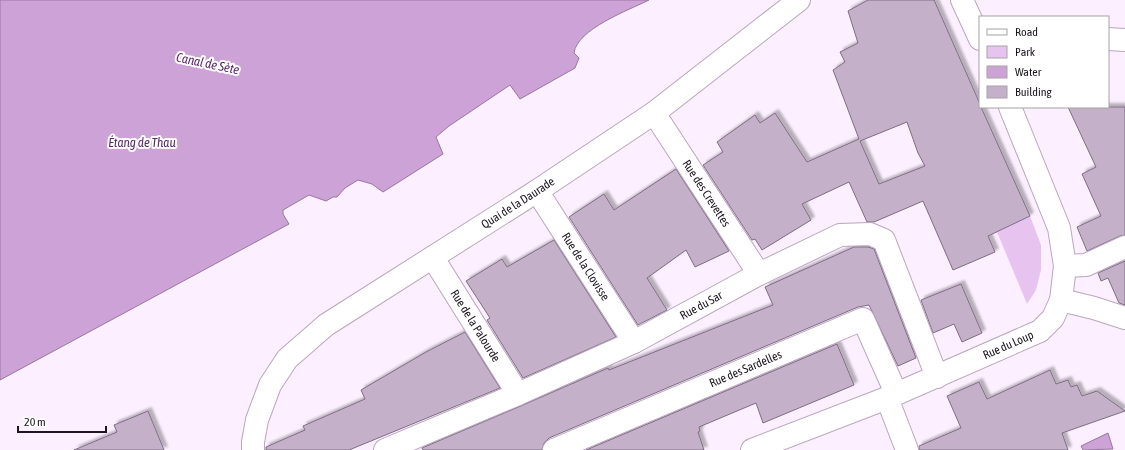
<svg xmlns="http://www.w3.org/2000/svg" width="1125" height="450" font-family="'Asap Condensed',sans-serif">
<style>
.green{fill:#e7c4f0}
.water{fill:#cca2d7;stroke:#9878a0}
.building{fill:#c4b0c9;stroke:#7f6d84;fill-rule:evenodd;filter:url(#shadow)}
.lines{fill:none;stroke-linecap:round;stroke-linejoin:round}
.minor-casing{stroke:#baa6bf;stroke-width:24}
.minor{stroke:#fff;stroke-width:22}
.labels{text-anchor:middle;stroke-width:4;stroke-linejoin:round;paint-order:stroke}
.street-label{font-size:12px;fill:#1d161f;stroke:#fff}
.water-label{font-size:13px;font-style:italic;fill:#5b2968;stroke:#fff}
</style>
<defs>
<filter id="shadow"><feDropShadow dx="3.5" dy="-3.5" stdDeviation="1" flood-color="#0004"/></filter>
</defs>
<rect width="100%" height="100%" fill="#fcefff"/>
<!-- green -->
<path class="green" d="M1030,216L1041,245V270L1036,290L1027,304L997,232Z"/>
<!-- water -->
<path class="water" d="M0,0H649C629,10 577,29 574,53L579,58L575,68L520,99L510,85L449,126L436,137L443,154L383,192L372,184L358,180L345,188L337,197H333L326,201L309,195L283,210V214L289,224L0,380Z
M1108,433L1113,449L1083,450L1081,446Z"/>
<!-- building -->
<path class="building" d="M868,0H934L980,104V107H981L1030,216L988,236L995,252L953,270L923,201L874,222H867L849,182L802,204L811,220L762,250L755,239L752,240L703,165L723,152L717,142L755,115L760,123L775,113L807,162L859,139L833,70L845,62L840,52L858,43L848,11ZM907,122L918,153L925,166L879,184L860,141Z
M1068,107H1125V235L1120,236L1087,251L1077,227L1101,216L1082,174L1096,167Z
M676,169L729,251L695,267L686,250L647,278L667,310L638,325L569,217L604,194L614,210Z
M554,240L616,337L523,378L487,320L490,318L466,281L502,259L507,267Z
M854,247H868L874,249L916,358L898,366L869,305L858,307L549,438L544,443L542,450H423L422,448L523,405L608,368L609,370L773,305L765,287Z
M1125,261V305L1119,303L1108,278L1101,281L1098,273Z
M961,284L982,333L962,342L954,324L933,333L921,300Z
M465,332L500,388L349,450H266V447L305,430L303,426L365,399L361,390L426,352Z
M837,344L854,385L763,423L756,403L699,427L700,431L698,432L704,450H586Z
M1050,370L1056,384L1068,380L1071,387L1077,385L1082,396L1097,391L1125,411L1062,433L1068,450H919V446L961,428L947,396L979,382L987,399Z
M148,411L164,450H74L117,432L114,425Z"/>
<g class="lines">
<defs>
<g id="minor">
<path d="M962,0L980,39"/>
<path d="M1108,39L1125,40"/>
<path id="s1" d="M654,113L759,274"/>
<path id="s2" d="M537,191L634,342"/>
<path id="s3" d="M433,258L518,394"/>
<path d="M1065,266L1086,265L1125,247"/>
<path d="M1061,300L1094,308L1125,318"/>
<path d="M887,398L907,450"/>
<path id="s4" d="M253,450V442L257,420L270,385L287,359L326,325L537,191L654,113L799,0"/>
<path id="s5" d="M385,450L518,394L634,342L759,274L840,235L870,234L884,240L937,377"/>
<path id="s6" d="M554,450L863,319L896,393"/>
<path id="s7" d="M752,450L887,398L1040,331L1053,318L1061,300L1065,266L1059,228L1010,107"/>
</g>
</defs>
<!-- minor casing -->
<use href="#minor" class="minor-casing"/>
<!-- minor -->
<use href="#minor" class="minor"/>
</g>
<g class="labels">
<!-- street labels -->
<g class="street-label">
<text dy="4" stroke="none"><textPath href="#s1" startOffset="96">Rue des Crevettes</textPath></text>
<text dy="4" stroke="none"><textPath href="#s4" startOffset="378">Quai de la Daurade</textPath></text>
<text dy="4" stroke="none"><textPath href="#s2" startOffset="90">Rue de la Clovisse</textPath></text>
<text dy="4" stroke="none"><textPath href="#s5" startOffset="348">Rue du Sar</textPath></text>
<text dy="4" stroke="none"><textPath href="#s3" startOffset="80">Rue de la Palourde</textPath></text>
<text dy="4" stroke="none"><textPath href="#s7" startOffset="277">Rue du Loup</textPath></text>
<text dy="4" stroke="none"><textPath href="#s6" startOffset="208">Rue des Sardelles</textPath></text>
</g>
<!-- water labels -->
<g class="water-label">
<text transform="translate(208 63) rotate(12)" y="5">Canal de Sète</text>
<text x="142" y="147">Étang de Thau</text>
</g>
</g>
<!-- legend -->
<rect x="979" y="16" width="130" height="92" fill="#ffffff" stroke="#a5a2a5"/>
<rect x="987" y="29" width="20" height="6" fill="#ffffff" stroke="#a5a2a5"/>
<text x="1015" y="36" font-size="12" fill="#1d161f">Road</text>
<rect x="987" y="46" width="20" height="12" fill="#e7c4f0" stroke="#a5a2a5"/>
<text x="1015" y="56" font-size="12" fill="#1d161f">Park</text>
<rect x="987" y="66" width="20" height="12" fill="#cca2d7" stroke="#a5a2a5"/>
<text x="1015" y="76" font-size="12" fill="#1d161f">Water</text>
<rect x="987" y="86" width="20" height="12" fill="#c4b0c9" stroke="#a5a2a5"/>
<text x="1015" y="96" font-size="12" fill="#1d161f">Building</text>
<!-- scale -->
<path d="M18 426v6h88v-6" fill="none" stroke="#1d161f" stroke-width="2"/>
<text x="24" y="426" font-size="12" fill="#1d161f" stroke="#ffffff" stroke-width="3" paint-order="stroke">20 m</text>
</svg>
